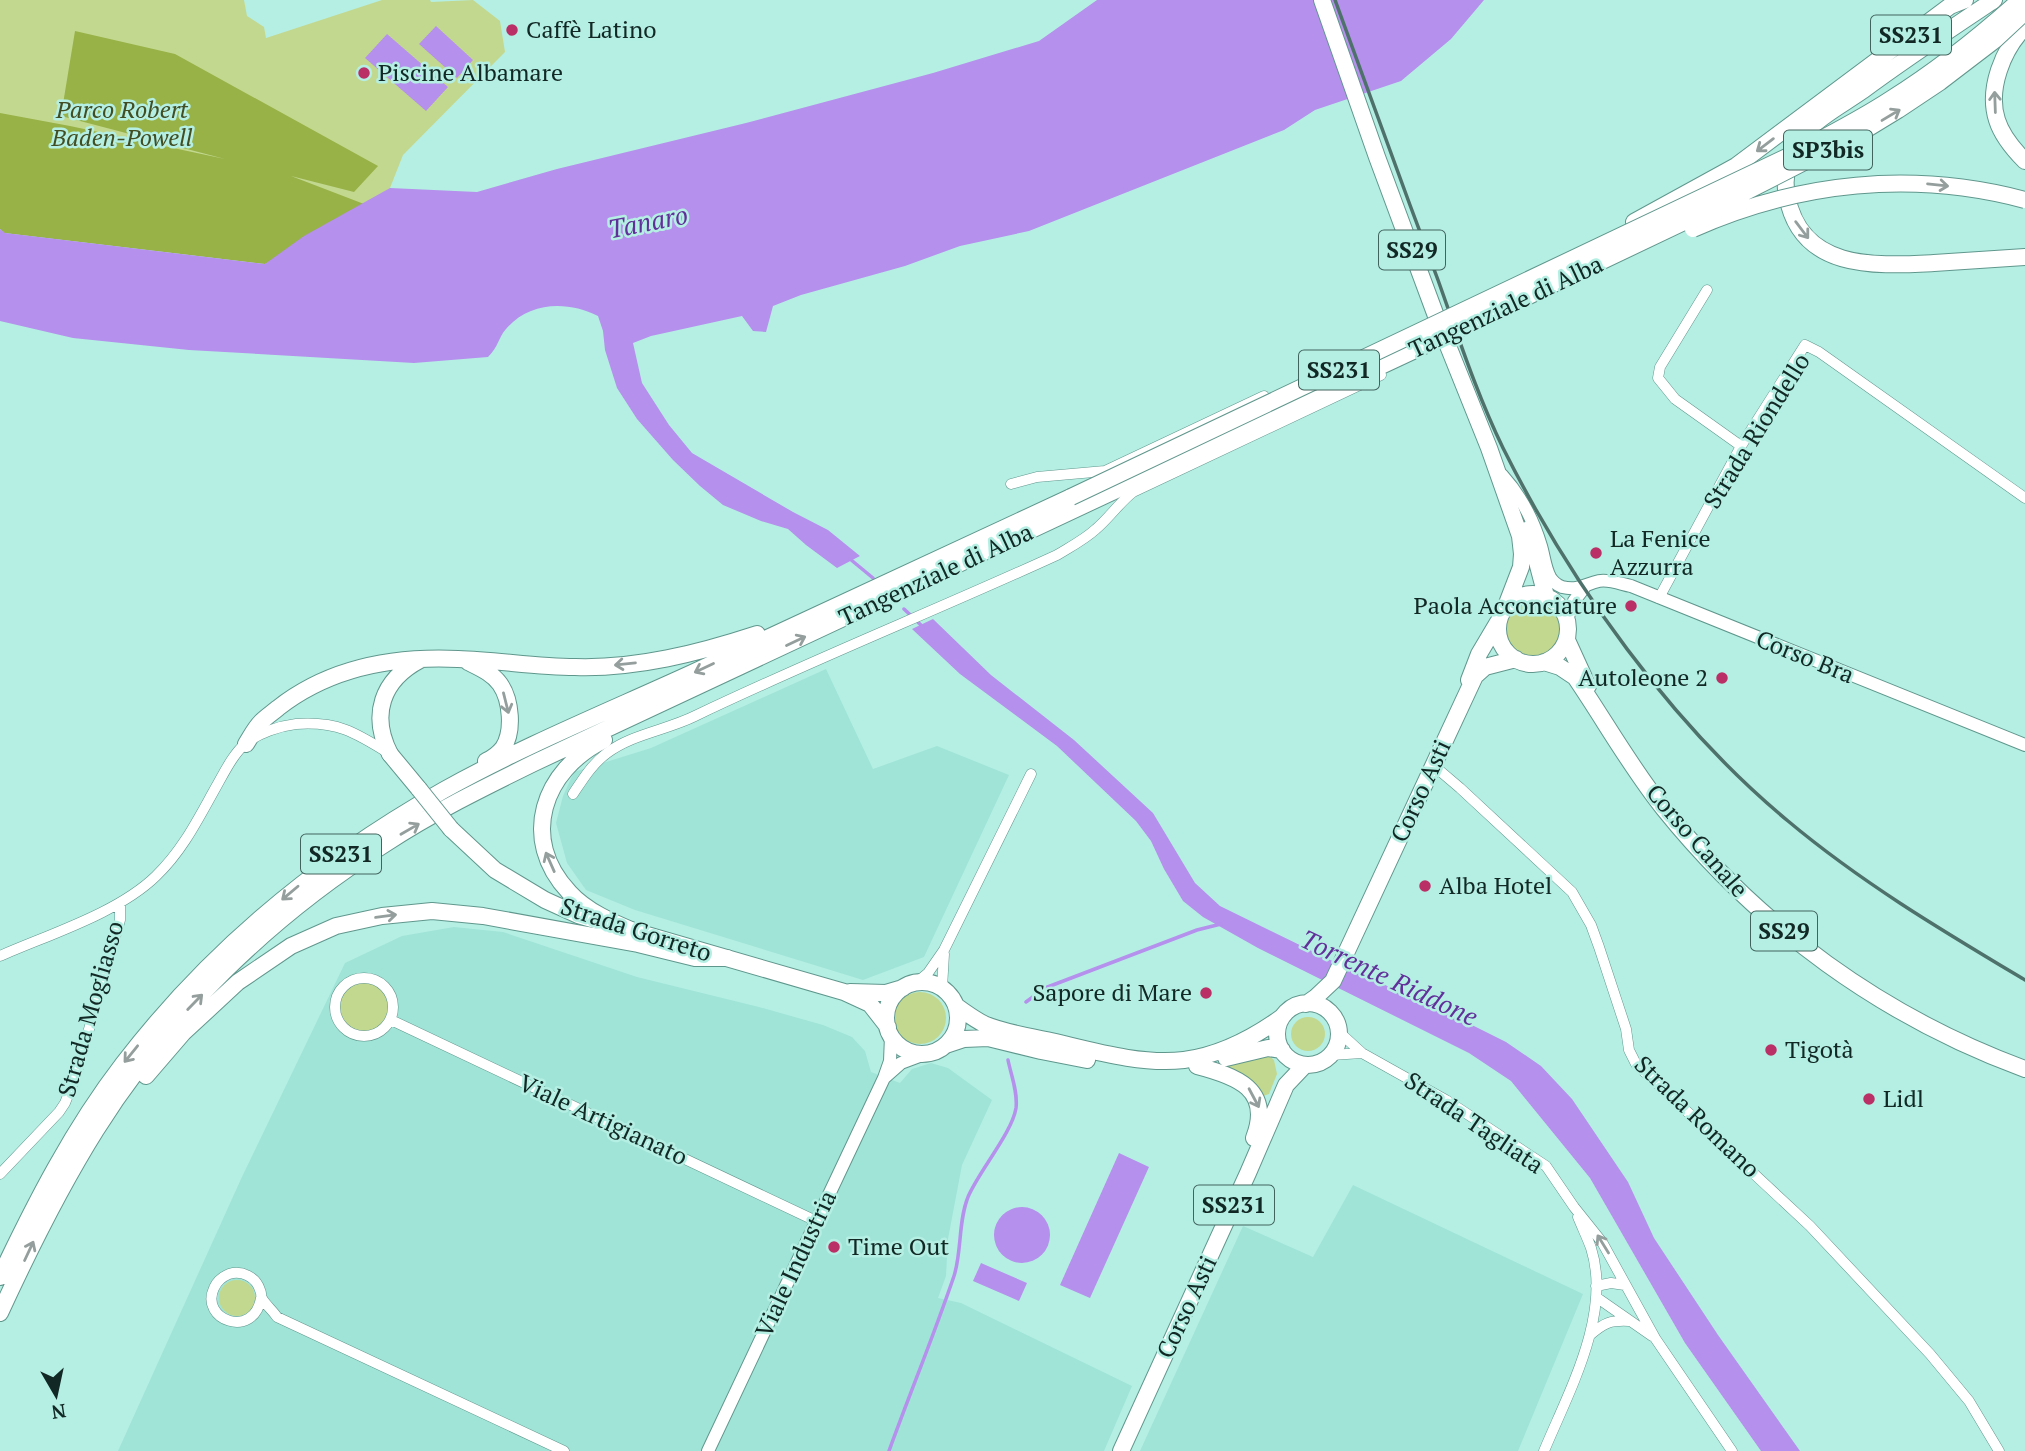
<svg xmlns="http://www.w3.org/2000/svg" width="2025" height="1451" font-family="'PT Serif',serif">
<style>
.built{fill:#a0e4d7}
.green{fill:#c3d88f}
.forest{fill:#98b248}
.water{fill:#b590ec}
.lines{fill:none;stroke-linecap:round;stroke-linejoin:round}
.stream{stroke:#b590ec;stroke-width:3.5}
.minor-casing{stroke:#60978d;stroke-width:11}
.tertiary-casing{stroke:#60978d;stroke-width:14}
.primary-casing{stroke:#60978d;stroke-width:18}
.trunk-casing{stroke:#60978d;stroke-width:18}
.minor{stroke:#fff;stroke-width:10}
.tertiary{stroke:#fff;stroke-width:12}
.primary{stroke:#fff;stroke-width:16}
.trunk{stroke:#fff;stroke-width:16}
.rail{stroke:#4e726b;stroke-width:3.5}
.primary-bridge-casing{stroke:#60978d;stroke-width:18;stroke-linecap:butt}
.trunk-bridge-casing{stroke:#60978d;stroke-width:18;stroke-linecap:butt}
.primary-bridge{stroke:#fff;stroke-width:16}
.trunk-bridge{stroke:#fff;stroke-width:16}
.oneway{stroke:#949e9c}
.poi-dot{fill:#bb2f67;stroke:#b5efe4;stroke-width:2.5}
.labels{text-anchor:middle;stroke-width:5;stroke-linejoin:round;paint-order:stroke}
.shield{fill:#b5efe4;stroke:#42645e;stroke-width:2}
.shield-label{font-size:23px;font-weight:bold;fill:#112824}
.poi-label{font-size:24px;fill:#112824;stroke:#b5efe4;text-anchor:start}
.park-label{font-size:24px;font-style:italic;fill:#424d22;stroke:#b5efe4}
.street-label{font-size:24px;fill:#112824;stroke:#b5efe4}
.water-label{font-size:26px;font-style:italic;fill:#62309a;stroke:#b5efe4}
</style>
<rect width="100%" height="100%" fill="#b5efe4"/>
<!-- built -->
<path class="built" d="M826,669L873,769L937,746L1009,775L924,957L863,980L635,910L586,890L567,863L556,823L563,796L574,772L651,748Z
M454,927L503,932L637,977L759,1007L823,1025L852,1037L865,1051L871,1072L900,1083L912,1069L931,1063L948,1068L992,1100L962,1165L948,1239L946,1276L938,1298L961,1303L1132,1386L1104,1451H118L241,1179L345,963L402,936Z
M1353,1185L1583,1294L1518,1451H1140L1243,1226L1313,1257Z"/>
<!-- green -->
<path class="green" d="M0,0H244L247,16L264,27L266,38L382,0H430L431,2L473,0L500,21L505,52L403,155L390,188L265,264L0,229Z
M1504 629a29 29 0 1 1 58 0a29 29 0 1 1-58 0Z
M337 1007a26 26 0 1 1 52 0a26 26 0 1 1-52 0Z
M894 1018a26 26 0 1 1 52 0a26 26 0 1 1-52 0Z
M1291 1034a17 17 0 1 1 34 0a17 17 0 1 1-34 0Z
M1246,1056H1269L1274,1060L1277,1074L1269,1094L1260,1097L1220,1067Z
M219 1298a18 18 0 1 1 36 0a18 18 0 1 1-36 0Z"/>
<!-- forest -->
<path class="forest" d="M75,31L175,54L378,166L354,192L291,176L364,204L265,264L4,233L0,229V113L70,126L225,159L61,116Z"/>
<!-- water -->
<path class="water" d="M1097,0H1484L1451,39L1401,81L1315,110L1284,130L1029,231L960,246L905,266L801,295L773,306L766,332L753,331L742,316L651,336L633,343L642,383L669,425L692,453L793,512L828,530L860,556L837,568L806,545L788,529L761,521L723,505L700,486L673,460L637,419L617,388L605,350L603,331L598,316C568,301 530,301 506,329C498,338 499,346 488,357L414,363L189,350L73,338L0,321V229L5,233L265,264L304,236L390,188L477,192L557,169L746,123L933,73L1039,41Z
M436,26L473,60L457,78L419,44Z
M387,34L448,87L426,111L365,58Z
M933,619L991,675L1074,740L1153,813L1195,883L1220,906L1351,970L1442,1010L1506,1042L1541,1066L1572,1099L1628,1182L1654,1238L1718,1335L1800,1451H1761L1685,1343L1590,1178L1511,1081L1469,1053L1258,948L1203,917L1183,901L1164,869L1151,841L1136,821L1057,746L960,674L912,629Z
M1119,1153L1149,1167L1090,1298L1060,1285Z
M994 1235a28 28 0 1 1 56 0a28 28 0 1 1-56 0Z
M981,1263L1027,1283L1019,1301L973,1281Z"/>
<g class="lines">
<!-- stream -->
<path class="stream" d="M850,559L873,578
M904,609L923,627
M1026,1002L1045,988L1197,930L1221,924
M889,1451C910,1393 934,1335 954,1276C962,1251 958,1222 968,1197C979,1171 1012,1133 1016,1108C1018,1092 1011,1075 1008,1060"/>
<defs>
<path id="minor" d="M1707,290L1660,367L1658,378L1675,399L1741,446
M1011,484L1037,477L1105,471L1264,396
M1659,598L1741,446L1805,345L1819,352L2025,498
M1433,765L1460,788L1572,892L1591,925L1599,947L1626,1029L1629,1050L1636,1064L1810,1226L1930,1354L1969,1401L1999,1451
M573,794C583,779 592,764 607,753C632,734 667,730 695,716C814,659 937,610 1057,555C1070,547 1084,540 1096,529C1109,518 1119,503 1133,492L1381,375
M0,956C50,934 118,913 156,876C183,850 198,819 216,787C224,773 233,754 246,743C259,733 279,726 296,724C337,721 355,732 390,754
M335 1007a29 29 0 1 1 58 0a29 29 0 1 1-58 0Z
M916,983L928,973L944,950L1031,774
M942,988L944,954
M391,1020L816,1221
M1339,1032L1362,1053L1446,1100L1546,1166L1574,1207L1602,1242L1655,1338L1732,1451
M1331,1055L1362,1053
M0,1174L59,1112L65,1103L76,1075L120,920V904
M1596,1286L1611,1283L1625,1285
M1596,1297L1652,1336
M261,1298C254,1340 199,1320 214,1288C217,1281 222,1277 229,1274C242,1270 256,1277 260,1290C263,1297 259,1293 263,1300C267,1306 273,1311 277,1317L564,1451
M1590,1335C1604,1323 1610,1320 1629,1321
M1544,1451C1569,1391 1612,1314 1591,1248C1587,1237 1582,1227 1578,1217"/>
<path id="tertiary" d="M1502,475C1521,496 1533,519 1541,546C1544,556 1545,568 1550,577C1553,582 1557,585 1562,587C1579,591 1585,584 1599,581C1609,579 1621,584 1631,586L2025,745
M1567,619L1574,601L1584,588
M884,1078L901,1063L925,1054
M708,1451L884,1078L890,1061L891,1036"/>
<path id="primary" d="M1322,0L1377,157L1436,316L1489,448L1520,536L1522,554L1521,567L1506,606
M1526,530L1537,562L1546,596
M1498 629a35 35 0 1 1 70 0a35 35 0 1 1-70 0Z
M1567,640L1588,686
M1544,662L1560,667L1575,677C1605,721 1631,768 1664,809C1759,927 1883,1017 2025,1069
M1469,680L1479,654L1498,622
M390,754L419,789
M451,829L495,870L545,900L578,915L844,992L870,1004L888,1027
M886 1018a36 36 0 1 1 72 0a36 36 0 1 1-72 0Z
M850,992L886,993L903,988
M1277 1034a31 31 0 1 1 62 0a31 31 0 1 1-62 0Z
M1306,1004L1316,997L1333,981L1475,676L1485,667L1516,659
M956,1006C965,1012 974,1019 984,1024C1005,1033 1029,1036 1051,1041C1094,1051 1141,1065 1184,1060C1221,1055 1253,1038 1282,1017
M946,1045L964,1039L988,1038L1041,1051L1087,1060
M1226,1058L1268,1048L1282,1050
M1197,1066C1236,1076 1273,1089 1254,1138
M1121,1451L1248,1173L1286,1085L1305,1065"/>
<path id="trunk" d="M1994,0C1949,30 1905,59 1862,91C1845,103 1824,114 1810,128C1791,146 1782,172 1787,196C1801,271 1875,266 1934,263C1965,261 1995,259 2025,257
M2025,27C2003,49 1987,89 1997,120C2002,136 2013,149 2025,161
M1634,222L1736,166L1950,6L1965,0
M468,662C480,668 492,673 500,684C511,700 514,731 503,748C498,754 493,758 486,761
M604,740C543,770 519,839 569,892C587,912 614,923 638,933
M246,744C251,736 255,728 261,722C266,717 272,713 278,708C329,668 394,656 458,659C497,660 536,667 575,667C636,669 699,653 757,634
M390,754C370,715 382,680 420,660
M146,1076L183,1033L238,982L291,946L336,926L382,916L432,911L483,916L638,944L695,958H727
M0,1277C35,1203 73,1129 123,1064C211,949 318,861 444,790C523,746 609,711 692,673C819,615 945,556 1071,497
M0,1313C29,1250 59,1189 96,1130C168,1015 271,916 385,844C432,813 483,788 534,763L1430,343"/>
</defs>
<!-- minor casing -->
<use href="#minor" class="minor-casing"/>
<!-- tertiary casing -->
<use href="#tertiary" class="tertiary-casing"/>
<!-- primary casing -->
<use href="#primary" class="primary-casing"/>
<!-- trunk casing -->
<use href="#trunk" class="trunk-casing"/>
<!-- minor -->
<use href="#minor" class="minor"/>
<!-- tertiary -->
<use href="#tertiary" class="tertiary"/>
<!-- primary -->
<use href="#primary" class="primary"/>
<!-- trunk -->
<use href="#trunk" class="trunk"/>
<!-- rail -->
<path class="rail" d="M1335,0C1369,94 1403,187 1438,280C1458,336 1477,395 1503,448C1571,584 1671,724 1788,821C1862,883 1943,931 2025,980"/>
<defs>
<path id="primary-bridge" d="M419,789L451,829"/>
<path id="trunk-bridge" d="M1693,229C1799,182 1912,170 2025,200
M1430,343L1728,201L1857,135L1898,110L1940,82L1995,40L2025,12
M1071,497L1791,155C1825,137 1859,120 1891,99C1937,70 1980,36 2020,0"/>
</defs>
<!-- primary-bridge casing -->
<use href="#primary-bridge" class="primary-bridge-casing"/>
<!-- trunk-bridge casing -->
<use href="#trunk-bridge" class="trunk-bridge-casing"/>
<!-- primary-bridge -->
<use href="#primary-bridge" class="primary-bridge"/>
<!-- trunk-bridge -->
<use href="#trunk-bridge" class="trunk-bridge"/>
</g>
<!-- one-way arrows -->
<defs><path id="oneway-shaft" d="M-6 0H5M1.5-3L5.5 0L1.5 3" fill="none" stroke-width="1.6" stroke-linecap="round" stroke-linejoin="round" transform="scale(1.75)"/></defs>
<g class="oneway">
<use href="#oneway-shaft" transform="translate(1995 102) rotate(-92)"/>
<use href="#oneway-shaft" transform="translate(1891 115) rotate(-31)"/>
<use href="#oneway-shaft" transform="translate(1765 145) rotate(143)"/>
<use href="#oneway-shaft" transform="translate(1938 185) rotate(6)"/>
<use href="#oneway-shaft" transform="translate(1802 230) rotate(53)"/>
<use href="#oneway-shaft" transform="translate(796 641) rotate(-25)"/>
<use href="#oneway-shaft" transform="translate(625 664) rotate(174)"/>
<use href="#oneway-shaft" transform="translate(704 668) rotate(155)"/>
<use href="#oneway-shaft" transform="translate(506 703) rotate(76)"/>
<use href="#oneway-shaft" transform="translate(410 829) rotate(-30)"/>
<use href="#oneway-shaft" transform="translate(550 862) rotate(-114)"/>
<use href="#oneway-shaft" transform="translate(290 893) rotate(140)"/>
<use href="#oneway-shaft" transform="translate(386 916) rotate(-8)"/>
<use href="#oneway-shaft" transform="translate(195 1002) rotate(-46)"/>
<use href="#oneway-shaft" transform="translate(131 1054) rotate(129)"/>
<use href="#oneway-shaft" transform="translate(1254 1098) rotate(62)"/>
<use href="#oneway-shaft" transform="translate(1603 1244) rotate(-122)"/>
<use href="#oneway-shaft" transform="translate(29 1251) rotate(-65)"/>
</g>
<!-- markers -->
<g class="poi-dot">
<circle cx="512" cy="30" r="7"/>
<circle cx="364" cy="73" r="7"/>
<circle cx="1596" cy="553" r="7"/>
<circle cx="1631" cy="606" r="7"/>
<circle cx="1722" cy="678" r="7"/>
<circle cx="1425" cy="886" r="7"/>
<circle cx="1206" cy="993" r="7"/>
<circle cx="1771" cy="1050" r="7"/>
<circle cx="1869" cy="1099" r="7"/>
<circle cx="834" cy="1247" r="7"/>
</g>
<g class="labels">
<!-- shield labels -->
<g class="shield">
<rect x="1871" y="15.5" width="80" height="39" rx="5"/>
<rect x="1784" y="130.5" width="88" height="39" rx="5"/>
<rect x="1379" y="230.5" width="66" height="39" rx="5"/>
<rect x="1299" y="350.5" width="80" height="39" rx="5"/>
<rect x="301" y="834.5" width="80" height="39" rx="5"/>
<rect x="1751" y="911.5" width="66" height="39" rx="5"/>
<rect x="1194" y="1185.5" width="80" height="39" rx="5"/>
</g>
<g class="shield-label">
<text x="1911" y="43">SS231</text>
<text x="1828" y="158">SP3bis</text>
<text x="1412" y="258">SS29</text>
<text x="1339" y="378">SS231</text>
<text x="341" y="862">SS231</text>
<text x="1784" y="939">SS29</text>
<text x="1234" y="1213">SS231</text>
</g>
<!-- poi labels -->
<g class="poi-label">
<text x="526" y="38">Caffè Latino</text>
<text x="378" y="81">Piscine Albamare</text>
<text x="1610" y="547">La Fenice<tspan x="1610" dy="28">Azzurra</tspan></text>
<text x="1617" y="614" text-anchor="end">Paola Acconciature</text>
<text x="1708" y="686" text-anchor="end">Autoleone 2</text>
<text x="1439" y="894">Alba Hotel</text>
<text x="1192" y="1001" text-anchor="end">Sapore di Mare</text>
<text x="1785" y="1058">Tigotà</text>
<text x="1883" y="1107">Lidl</text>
<text x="848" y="1255">Time Out</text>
</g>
<!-- park labels -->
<g class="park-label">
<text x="122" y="118">Parco Robert<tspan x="122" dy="28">Baden-Powell</tspan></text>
</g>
<!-- street labels -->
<g class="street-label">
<text transform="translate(1506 307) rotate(-25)" y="8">Tangenziale di Alba</text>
<text transform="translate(1757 431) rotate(-58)" y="8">Strada Riondello</text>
<text transform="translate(936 575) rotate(-25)" y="8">Tangenziale di Alba</text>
<text transform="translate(1805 657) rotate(22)" y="8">Corso Bra</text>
<text transform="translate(1421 791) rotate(-65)" y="8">Corso Asti</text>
<text transform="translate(1697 841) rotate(49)" y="8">Corso Canale</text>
<text transform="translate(636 930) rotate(18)" y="8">Strada Gorreto</text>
<text transform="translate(91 1009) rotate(-74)" y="8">Strada Mogliasso</text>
<text transform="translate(1697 1117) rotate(44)" y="8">Strada Romano</text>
<text transform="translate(603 1120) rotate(25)" y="8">Viale Artigianato</text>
<text transform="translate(1474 1123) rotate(34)" y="8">Strada Tagliata</text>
<text transform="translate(796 1264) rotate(-65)" y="8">Viale Industria</text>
<text transform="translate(1187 1307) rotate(-65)" y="8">Corso Asti</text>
</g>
<!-- water labels -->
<g class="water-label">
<text transform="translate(648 222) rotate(-11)" y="9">Tanaro</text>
<text transform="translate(1389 978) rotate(25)" y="9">Torrente Riddone</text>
</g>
</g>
<!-- north arrow -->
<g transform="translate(56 1395) rotate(171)" stroke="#b5efe4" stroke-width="5" paint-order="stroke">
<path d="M0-5L12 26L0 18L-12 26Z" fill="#112824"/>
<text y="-10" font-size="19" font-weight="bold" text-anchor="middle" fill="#112824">N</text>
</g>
</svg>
